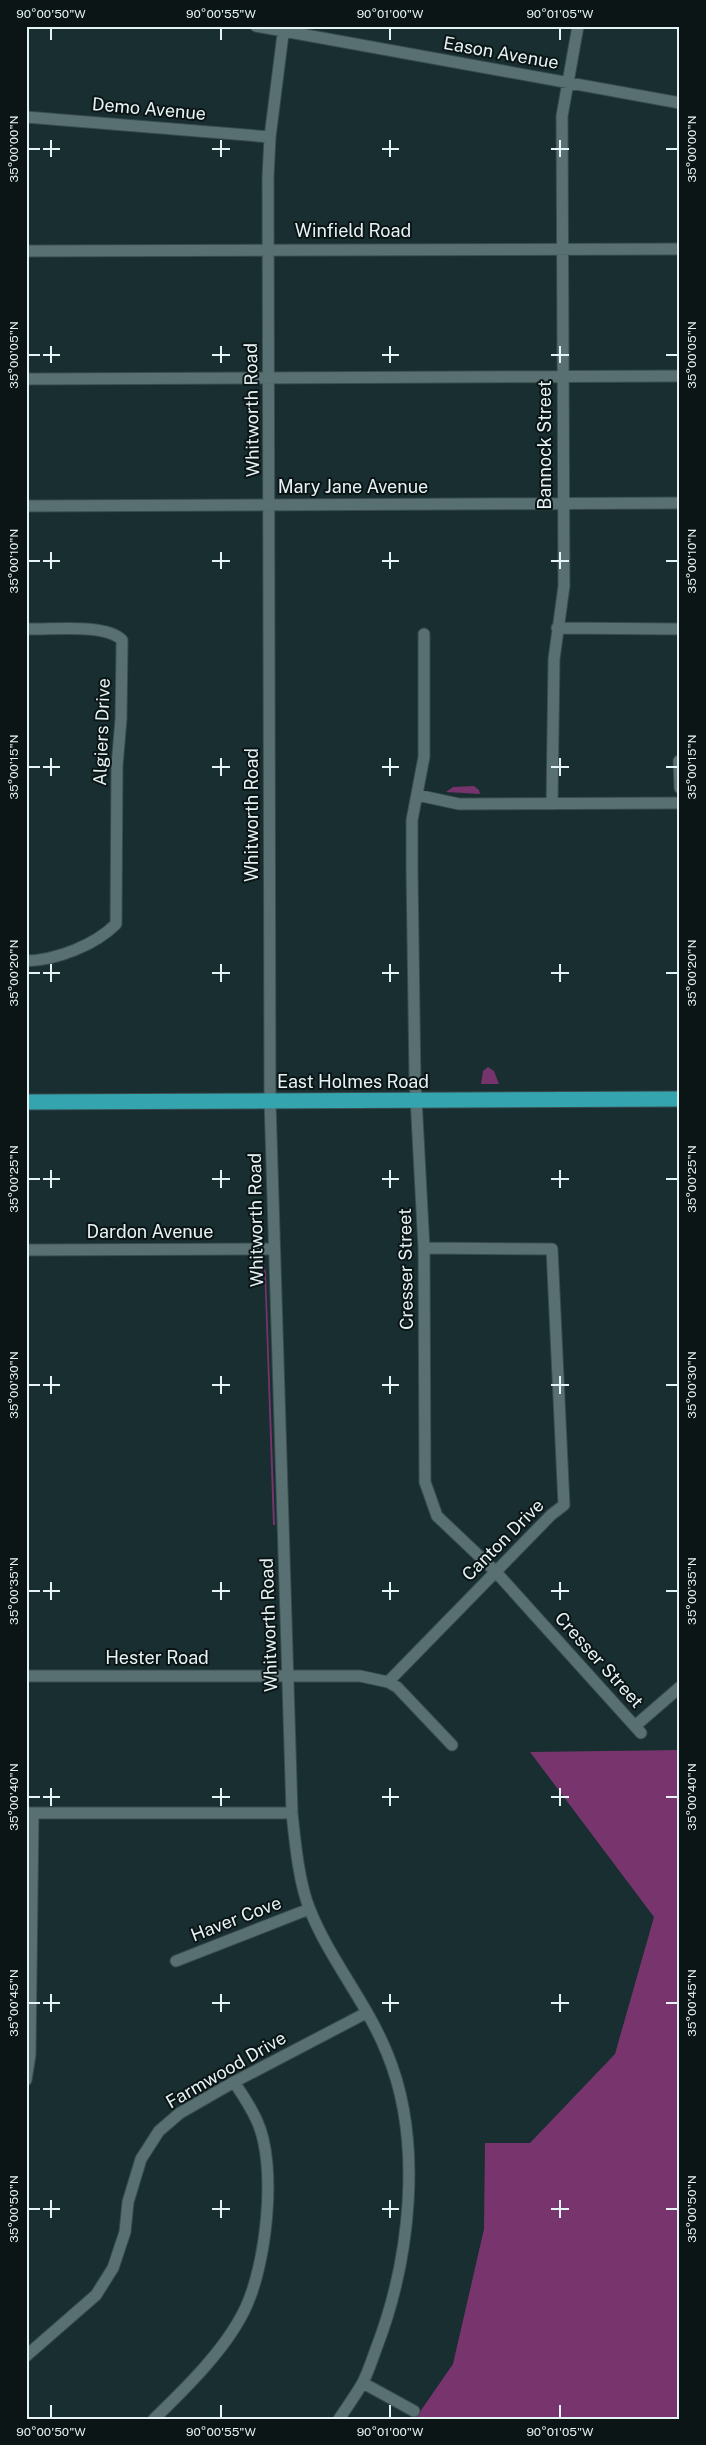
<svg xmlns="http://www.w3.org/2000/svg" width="706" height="2445" font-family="'Public Sans',sans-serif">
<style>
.green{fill:#76336c}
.forest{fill:#78346d}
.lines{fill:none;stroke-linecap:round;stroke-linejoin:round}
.minor-casing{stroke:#394b4e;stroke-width:13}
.major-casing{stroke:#394b4e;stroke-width:17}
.minor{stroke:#587072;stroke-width:11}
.major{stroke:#34a4ae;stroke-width:15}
.ticks{fill:none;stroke:#e6f3f5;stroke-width:2}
.labels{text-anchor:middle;stroke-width:4;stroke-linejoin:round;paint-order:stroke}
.street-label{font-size:18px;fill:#e6f3f5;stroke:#0b1516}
.neatline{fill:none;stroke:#e6f3f5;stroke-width:2}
.ticks-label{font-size:12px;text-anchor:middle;fill:#e6f3f5}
</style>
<rect width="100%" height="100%" fill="#182e31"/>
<!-- green -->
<path class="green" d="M474,786L479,790L480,794L446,792L453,787Z
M488,1067L494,1071L499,1084H481L483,1071Z
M264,1263L266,1272L275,1525H273Z"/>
<!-- forest -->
<path class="forest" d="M680,1750V2419H415L453,2364L484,2229L485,2143H530L615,2054L654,1917L530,1752Z"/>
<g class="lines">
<defs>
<path id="minor" d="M256,26L680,103
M284,26L270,137L268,177L270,1101L292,1813C295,1842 299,1884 310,1910C330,1960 367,2003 387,2053C424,2142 410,2261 376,2349C372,2360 368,2373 362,2384C355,2396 347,2407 339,2419
M26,117L270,137
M26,251L680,249
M26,379L680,376
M26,506L680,503
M557,628L680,629
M26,629C51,630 105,623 122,640V647L121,719L117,766L116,924C95,945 57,960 26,961
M424,634V757L412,820V871L415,1079L424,1248L425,1482L437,1516L495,1571L641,1733
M679,761L680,788
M417,795L459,804L680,803
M552,804L554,659L564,586L562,116L578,26
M26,1250L273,1249
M26,1676H360L388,1682L397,1687L452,1745
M388,1682L551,1515L564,1505L552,1249L424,1248
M635,1726L680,1687
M26,1813H292
M176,1961L309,1909
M26,2080L30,2055L33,1813
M26,2356L96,2295L113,2268L125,2232L128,2202L141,2159L159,2131L180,2113L234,2082L366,2013
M363,2383L414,2411
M154,2419C185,2389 225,2350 244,2311C266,2268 278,2166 257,2121C251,2107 242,2094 234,2082"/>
<path id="major" d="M26,1102L680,1099"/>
</defs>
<!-- minor casing -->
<use href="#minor" class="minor-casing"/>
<!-- major casing -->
<use href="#major" class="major-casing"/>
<!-- minor -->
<use href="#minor" class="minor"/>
<!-- major -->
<use href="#major" class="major"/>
</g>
<!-- ticks -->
<path class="ticks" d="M51,28V40M221,28V40M390,28V40M560,28V40M51,140V157M221,140V157M390,140V157M560,140V157M28,149H40M43,149H60M212,149H230M382,149H399M551,149H569M666,149H678M51,346V363M221,346V363M390,346V363M560,346V363M28,355H40M43,355H60M212,355H230M382,355H399M551,355H569M666,355H678M51,552V569M221,552V569M390,552V569M560,552V569M28,561H40M43,561H60M212,561H230M382,561H399M551,561H569M666,561H678M51,758V776M221,758V776M390,758V776M560,758V776M28,767H40M43,767H60M212,767H230M382,767H399M551,767H569M666,767H678M51,964V982M221,964V982M390,964V982M560,964V982M28,973H40M43,973H60M212,973H230M382,973H399M551,973H569M666,973H678M51,1170V1188M221,1170V1188M390,1170V1188M560,1170V1188M28,1179H40M43,1179H60M212,1179H230M382,1179H399M551,1179H569M666,1179H678M51,1376V1394M221,1376V1394M390,1376V1394M560,1376V1394M28,1385H40M43,1385H60M212,1385H230M382,1385H399M551,1385H569M666,1385H678M51,1582V1600M221,1582V1600M390,1582V1600M560,1582V1600M28,1591H40M43,1591H60M212,1591H230M382,1591H399M551,1591H569M666,1591H678M51,1788V1806M221,1788V1806M390,1788V1806M560,1788V1806M28,1797H40M43,1797H60M212,1797H230M382,1797H399M551,1797H569M666,1797H678M51,1994V2012M221,1994V2012M390,1994V2012M560,1994V2012M28,2003H40M43,2003H60M212,2003H230M382,2003H399M551,2003H569M666,2003H678M51,2200V2218M221,2200V2218M390,2200V2218M560,2200V2218M28,2209H40M43,2209H60M212,2209H230M382,2209H399M551,2209H569M666,2209H678M51,2405V2418M221,2405V2418M390,2405V2418M560,2405V2418"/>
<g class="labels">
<!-- street labels -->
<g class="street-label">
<text transform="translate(501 53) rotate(10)" y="6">Eason Avenue</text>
<text transform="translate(149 109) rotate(5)" y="6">Demo Avenue</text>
<text x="353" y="237">Winfield Road</text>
<text transform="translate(252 410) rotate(-91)" y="6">Whitworth Road</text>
<text transform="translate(545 445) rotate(-90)" y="6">Bannock Street</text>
<text x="353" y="493">Mary Jane Avenue</text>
<text transform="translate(102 732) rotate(-88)" y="6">Algiers Drive</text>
<text transform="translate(252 815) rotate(-90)" y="6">Whitworth Road</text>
<text x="353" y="1088">East Holmes Road</text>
<text transform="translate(256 1220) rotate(-91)" y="6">Whitworth Road</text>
<text x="150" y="1238">Dardon Avenue</text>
<text transform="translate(406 1269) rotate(-91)" y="6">Cresser Street</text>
<text transform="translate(503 1540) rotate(-45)" y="6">Canton Drive</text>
<text transform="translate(269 1625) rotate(-92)" y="6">Whitworth Road</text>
<text x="157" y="1664">Hester Road</text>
<text transform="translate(599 1660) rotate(48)" y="6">Cresser Street</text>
<text transform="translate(236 1919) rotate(-21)" y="6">Haver Cove</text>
<text transform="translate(226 2070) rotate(-30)" y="6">Farmwood Drive</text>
</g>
</g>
<!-- border -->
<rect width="706" height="2445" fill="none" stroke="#0b1516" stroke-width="55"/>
<rect x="28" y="28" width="650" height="2390" class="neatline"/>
<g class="ticks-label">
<text x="51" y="18">90°00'50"W</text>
<text x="221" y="18">90°00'55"W</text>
<text x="390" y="18">90°01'00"W</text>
<text x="560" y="18">90°01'05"W</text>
<text transform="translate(692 149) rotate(-90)" y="4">35°00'00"N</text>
<text transform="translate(14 149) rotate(-90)" y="4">35°00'00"N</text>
<text transform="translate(692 355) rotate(-90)" y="4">35°00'05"N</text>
<text transform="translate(14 355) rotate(-90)" y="4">35°00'05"N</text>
<text transform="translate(692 561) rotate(-90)" y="4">35°00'10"N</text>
<text transform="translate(14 561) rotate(-90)" y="4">35°00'10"N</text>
<text transform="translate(14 767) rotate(-90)" y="4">35°00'15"N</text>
<text transform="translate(692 767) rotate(-90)" y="4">35°00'15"N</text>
<text transform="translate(692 973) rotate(-90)" y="4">35°00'20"N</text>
<text transform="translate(14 973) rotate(-90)" y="4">35°00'20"N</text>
<text transform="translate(14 1179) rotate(-90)" y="4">35°00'25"N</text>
<text transform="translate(692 1179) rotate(-90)" y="4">35°00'25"N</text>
<text transform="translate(14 1385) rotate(-90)" y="4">35°00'30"N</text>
<text transform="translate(692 1385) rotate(-90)" y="4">35°00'30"N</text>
<text transform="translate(14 1591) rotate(-90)" y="4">35°00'35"N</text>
<text transform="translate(692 1591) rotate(-90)" y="4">35°00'35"N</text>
<text transform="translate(692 1797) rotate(-90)" y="4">35°00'40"N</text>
<text transform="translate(14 1797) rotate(-90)" y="4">35°00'40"N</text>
<text transform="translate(692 2003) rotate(-90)" y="4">35°00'45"N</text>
<text transform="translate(14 2003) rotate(-90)" y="4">35°00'45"N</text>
<text transform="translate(692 2209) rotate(-90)" y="4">35°00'50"N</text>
<text transform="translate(14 2209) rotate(-90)" y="4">35°00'50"N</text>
<text x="51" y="2436">90°00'50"W</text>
<text x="221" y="2436">90°00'55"W</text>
<text x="390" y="2436">90°01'00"W</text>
<text x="560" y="2436">90°01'05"W</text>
</g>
</svg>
